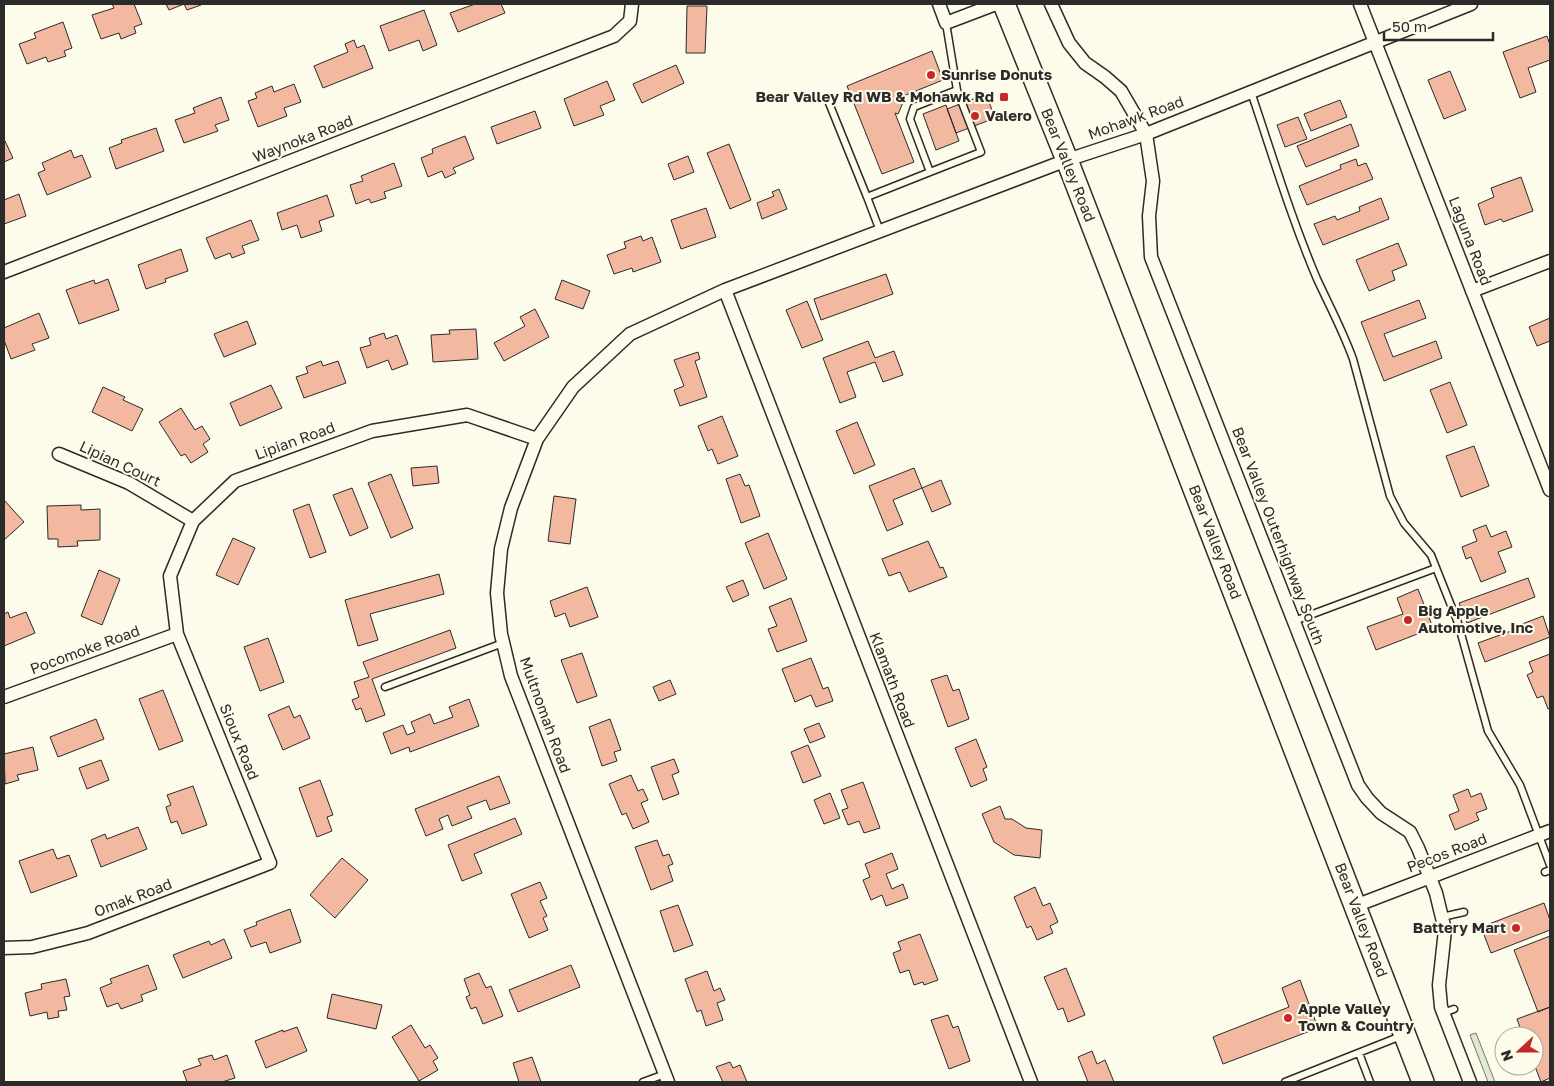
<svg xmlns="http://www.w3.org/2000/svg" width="1554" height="1086" font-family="'Golos Text',sans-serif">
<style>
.green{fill:#deebd1;stroke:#74746e}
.building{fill:#f2b8a0;stroke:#2b2b2b}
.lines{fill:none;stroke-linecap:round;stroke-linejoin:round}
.service-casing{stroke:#2b2b2b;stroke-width:9}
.minor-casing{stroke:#2b2b2b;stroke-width:15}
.primary-casing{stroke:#2b2b2b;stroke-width:24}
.service{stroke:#fdfbea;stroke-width:6}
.minor{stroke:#fdfbea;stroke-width:12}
.primary{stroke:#fdfbea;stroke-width:21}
.poi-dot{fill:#c62828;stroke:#fdfbea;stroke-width:2}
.labels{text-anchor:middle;stroke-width:4;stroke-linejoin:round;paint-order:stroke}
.poi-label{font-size:15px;font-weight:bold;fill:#2b2b2b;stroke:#fdfbea;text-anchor:start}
.street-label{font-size:15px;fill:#2b2b2b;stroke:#fdfbea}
</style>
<rect width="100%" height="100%" fill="#fdfbea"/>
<!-- green -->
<path class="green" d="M1476,1033L1495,1082H1488L1470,1035Z"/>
<!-- building -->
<path class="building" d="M112,4H134L142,24L134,27L136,33L121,39L119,33L101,39L92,15L114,8Z
M166,4H200L201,5L187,10L184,4L169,10Z
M475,4H501L505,13L458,32L450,13Z
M687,6H707L705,53H686Z
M424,10L437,45L423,51L419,40L389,51L380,26Z
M63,22L72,48L64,51L66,56L48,62L46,57L27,64L19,44L36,38L34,33Z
M1547,36L1550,45V60L1528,68L1536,92L1520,98L1503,52Z
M354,40L357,48L364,45L373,68L323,88L314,66L348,52L345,44Z
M932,51L943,80L901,97L905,98L898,114L895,113L914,162L882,174L847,86Z
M676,65L684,83L642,103L633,84Z
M1450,71L1466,110L1444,119L1428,80Z
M607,81L615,100L600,106L604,115L574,126L564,99Z
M294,84L301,102L284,108L287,116L258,127L248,101L257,98L255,93L272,86L274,92Z
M986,94L995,118L956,133L947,109Z
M221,97L229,120L215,125L218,131L184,143L175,120L195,113L193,108Z
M1340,100L1347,117L1311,131L1304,114Z
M946,105L959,141L936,150L923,114Z
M535,111L541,128L497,144L491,127Z
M1298,117L1307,139L1285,147L1277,125Z
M1351,124L1359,146L1306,167L1297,146Z
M156,128L164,151L116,169L109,148L122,143L121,140Z
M465,136L474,159L453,168L456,173L445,178L442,171L428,177L421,158L433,153L432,149Z
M5,141L13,158L4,162V142Z
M729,144L751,200L730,209L707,153Z
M71,150L74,158L82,155L91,177L47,195L38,173L45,170L42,163Z
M688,156L694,172L674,180L668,164Z
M1356,159L1358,166L1366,163L1373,179L1307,205L1299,186L1341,169L1340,165Z
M394,163L402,186L384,192L386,198L371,203L369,199L356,204L350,185L363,181L361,176Z
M1521,177L1533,211L1503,222L1501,219L1485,225L1478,204L1494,197L1491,188Z
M779,189L787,209L762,219L757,203L774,196L772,192Z
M19,194L26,216L4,224V198V200Z
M327,195L334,216L319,221L322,231L301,238L297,225L282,230L277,213Z
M1381,198L1389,219L1323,245L1314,224L1335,216L1337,220L1360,211L1359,207Z
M706,208L716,237L681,249L671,220Z
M251,220L259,240L242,246L245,253L232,258L230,253L215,259L206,238Z
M641,236L643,241L652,237L661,262L633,272L632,268L614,274L607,255L626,248L624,242Z
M1398,243L1407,265L1392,271L1395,280L1369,291L1356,260Z
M181,249L188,271L165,279L166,282L146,289L138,265Z
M886,274L893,294L821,320L814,299Z
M108,279L119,310L79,324L66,290L94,280L95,284Z
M562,280L590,291L583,309L555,299Z
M1419,300L1426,318L1384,334L1393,357L1436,341L1442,358L1384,381L1361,322Z
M807,301L823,340L802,348L786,310Z
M535,309L549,337L504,361L494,343L525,326L520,317Z
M39,313L49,338L32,344L35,350L11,359L4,340V328Z
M1550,318V341L1537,346L1529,327Z
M247,321L256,344L224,357L214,334Z
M476,329L478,359L433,362L431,335L450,334L449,330Z
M384,333L386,339L397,335L408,364L392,370L388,360L367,368L360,348L371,345L369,338Z
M868,341L875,358L894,351L903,375L883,382L875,362L847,372L856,397L840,403L823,358Z
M698,352L700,359L695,361L707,397L680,406L674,390L684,386L674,360Z
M321,361L323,366L338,361L346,383L304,398L296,377L308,373L306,367Z
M1450,382L1467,425L1447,433L1430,390Z
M271,385L282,408L240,426L230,403Z
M103,387L125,397L123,400L143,409L132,431L92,412Z
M181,408L195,430L202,426L210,439L203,444L208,452L191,463L185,454L181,456L159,422Z
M722,416L738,456L718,464L712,449L708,451L698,426Z
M857,422L875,465L854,474L836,431Z
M1474,446L1489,486L1461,497L1446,456Z
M437,466L439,483L413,486L411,468Z
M914,468L922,488L893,500L903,524L887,531L869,486Z
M391,474L413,528L391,538L368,483Z
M740,474L745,486L749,485L760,516L741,523L726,479Z
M941,480L951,504L932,512L922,488Z
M352,488L368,528L350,536L333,495Z
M554,496L576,499L570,544L548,541Z
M4,500L24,522L4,540Z
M309,504L326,552L310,558L293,510Z
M81,505V510L100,509V540L77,541L78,546L58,547V539H48L47,506Z
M1486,525L1491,537L1506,531L1512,547L1498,552L1506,572L1481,582L1471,557L1466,559L1462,547L1477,541L1473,530Z
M768,533L787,579L764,589L745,543Z
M233,538L255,548L238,585L216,575Z
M928,541L940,568L943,567L947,577L909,592L900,572L889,576L882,559Z
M99,570L120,579L102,625L81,616Z
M439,574L444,594L370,614L378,640L358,646L345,600Z
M1528,578L1535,597L1467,623L1459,603Z
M743,580L749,595L733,602L726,587Z
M587,587L598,617L570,627L565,613L555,617L550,601Z
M1418,589L1433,628L1376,650L1367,627L1403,614L1397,598Z
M791,598L807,641L777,652L768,629L777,626L769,607Z
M8,612L10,618L26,612L35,633L4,646V614Z
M1543,616L1550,637L1485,662L1478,643L1522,627V624Z
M450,630L456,648L372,679L385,715L366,722L361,708L356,710L352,700L359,697L354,682L369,677L363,662Z
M268,638L284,682L260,691L244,647Z
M582,653L597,696L577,703L561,660Z
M1550,654V708L1548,709L1543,696L1537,698L1527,675L1533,672L1529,662Z
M811,658L823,689L828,687L833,701L816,707L811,695L795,702L782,669Z
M947,675L953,691L959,689L969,719L948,727L931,680Z
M670,680L676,694L659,701L653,687Z
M163,690L183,741L159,750L139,699Z
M469,699L479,726L410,752L409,747L391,754L383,733L403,725L407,735L415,732L411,722L430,714L434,724L453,717L449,707Z
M289,706L294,718L300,715L310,738L283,750L268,715Z
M96,719L104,739L58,757L50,737Z
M610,719L621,750L614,752L617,761L602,766L589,727Z
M819,723L825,737L810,743L804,729Z
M976,739L987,767L983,769L987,780L971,787L955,748Z
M808,745L821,776L803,783L791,752Z
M33,747L38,770L17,775L19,780L5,784L4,754Z
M674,759L679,772L672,775L679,794L663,800L651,767Z
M101,760L109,780L87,789L79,768Z
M631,775L638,791L643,789L648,800L641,803L649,822L633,829L626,813L622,815L609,784Z
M499,776L510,803L490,810L486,800L467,807L472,818L452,826L448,815L439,819L443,829L426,836L415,809Z
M320,780L333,815L327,817L332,831L317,837L299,788Z
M863,782L880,828L864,833L859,821L848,825L842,810L848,808L841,790Z
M193,786L207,825L182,834L177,821L171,823L166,807L171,805L167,795Z
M1468,789L1471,797L1481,793L1487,809L1476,813L1479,820L1455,830L1449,815L1459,811L1453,795Z
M830,793L840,818L824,824L814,800Z
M1000,806L1005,819H1012L1026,828L1042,830L1040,858L1014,855L994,842L982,814Z
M515,818L522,834L474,854L482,873L462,881L448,845Z
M138,827L147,849L101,867L91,840L105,834L107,839Z
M657,840L663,856L669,854L673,864L668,866L673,881L651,890L635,847Z
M53,849L57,859L69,855L77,876L31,893L19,861Z
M892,853L898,869L886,874L892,889L903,884L908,898L886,906L882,895L871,900L863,880L870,877L865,864Z
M342,858L368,880L335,918L310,895Z
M540,882L547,898L540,901L547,916L543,918L548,930L529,938L511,894Z
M1035,887L1043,906L1050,903L1058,922L1050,926L1053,933L1037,940L1031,926L1027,928L1014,897Z
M1544,903L1550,920V930L1491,953L1481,927Z
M678,905L693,945L674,952L660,911Z
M290,909L301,942L270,953L266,942L251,947L244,930L257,925L256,922Z
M920,934L938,980L924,985L923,982L914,985L909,970L900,973L893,953L901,950L898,942Z
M1550,936V1007L1538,1012L1514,950Z
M224,939L232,958L183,978L173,955L209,941L211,945Z
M148,965L157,989L141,995L143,1001L121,1009L118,1003L107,1007L100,988L112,983L110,979Z
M571,965L580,987L518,1012L509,990Z
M1066,968L1085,1015L1068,1022L1063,1008L1058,1010L1044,977Z
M707,971L714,991L720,988L725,1000L717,1003L723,1020L706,1026L701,1010L697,1012L685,979Z
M479,973L486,988L491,986L503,1016L483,1024L476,1007L471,1009L466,997L470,995L464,979Z
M66,979L70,996L64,997L67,1010L58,1011L59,1017L48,1019L47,1012L30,1016L25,993L42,989L41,984Z
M1300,980L1318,1028L1223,1064L1213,1037L1289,1007L1282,988Z
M332,994L382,1005L376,1029L327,1018Z
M1550,1007V1078L1541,1082L1534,1064V1036H1523L1517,1019Z
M948,1015L953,1028L958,1026L970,1061L949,1069L931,1020Z
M411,1025L425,1048L430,1045L438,1058L433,1061L438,1070L419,1081L392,1037Z
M297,1027L307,1051L266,1068L255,1041L283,1030V1032Z
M1092,1051L1097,1064L1105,1060L1114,1082H1088L1078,1057Z
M212,1055L214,1060L227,1055L235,1078L222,1082H187L183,1071L201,1065L198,1059Z
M532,1057L541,1082H519L513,1063Z
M730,1062L733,1068L740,1065L747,1082H723L716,1067Z"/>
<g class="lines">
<defs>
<path id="service" d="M1251,92C1272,154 1291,218 1317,279C1329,305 1343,331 1353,359L1390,496L1404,523L1431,555L1458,623L1488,731L1520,785L1550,865
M827,98L867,197
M930,172L981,152L957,90
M880,231L867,197L930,172L910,119L914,107L957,90L946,23
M1294,621L1436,568
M385,687L503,643
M1545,872L1550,870
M1442,917L1464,912
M1443,1013L1454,1009
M1359,1053L1370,1082
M643,1082L665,1074
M1285,1082L1401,1036"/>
<path id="minor" d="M939,4L946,23L996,4
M1051,4L1069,43L1085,63L1105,77L1121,91L1146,134L1153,181L1149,216L1151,257L1358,785L1367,798L1381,813L1410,832L1418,848L1436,893L1445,930L1439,985L1441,1007L1470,1082
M1360,4L1550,490
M4,272L614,36L630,21L632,4
M725,290L1031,1082
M1472,291L1550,261
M59,454L129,483L193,521
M4,697L177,634
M1355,906L1550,831
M4,948L32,947L88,933L270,863L177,634L170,576L193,521L235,481L372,431L467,415L537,439
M668,1082L511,676L501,634L497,593L501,549L511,508L537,439L573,387L630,334L725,290L1067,160L1146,134L1471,4"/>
<path id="primary" d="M1004,4L1067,160L1423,1082"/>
</defs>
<!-- service casing -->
<use href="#service" class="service-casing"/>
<!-- minor casing -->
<use href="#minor" class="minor-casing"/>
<!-- primary casing -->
<use href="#primary" class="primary-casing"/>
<!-- service -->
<use href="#service" class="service"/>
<!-- minor -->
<use href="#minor" class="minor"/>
<!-- primary -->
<use href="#primary" class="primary"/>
</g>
<!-- markers -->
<g class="poi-dot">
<circle cx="931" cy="75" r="5"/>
<rect x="999" y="92" width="10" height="10" rx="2.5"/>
<circle cx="975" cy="116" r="5"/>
<circle cx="1408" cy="620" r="5"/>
<circle cx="1516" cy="928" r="5"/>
<circle cx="1288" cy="1018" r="5"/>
</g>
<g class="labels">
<!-- poi labels -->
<g class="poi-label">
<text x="941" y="80">Sunrise Donuts</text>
<text x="994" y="102" text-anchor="end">Bear Valley Rd WB &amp; Mohawk Rd</text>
<text x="985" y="121">Valero</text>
<text x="1418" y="616">Big Apple<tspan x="1418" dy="17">Automotive, Inc</tspan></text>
<text x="1506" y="933" text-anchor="end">Battery Mart</text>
<text x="1298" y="1014">Apple Valley<tspan x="1298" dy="17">Town &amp; Country</tspan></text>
</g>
<!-- street labels -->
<g class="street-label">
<text transform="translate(1136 118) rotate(-20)" y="5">Mohawk Road</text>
<text transform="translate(303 139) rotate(-21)" y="5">Waynoka Road</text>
<text transform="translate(1068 165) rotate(68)" y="5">Bear Valley Road</text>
<text transform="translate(1470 241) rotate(69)" y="5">Laguna Road</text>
<text transform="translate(295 441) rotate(-20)" y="5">Lipian Road</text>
<text transform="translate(120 464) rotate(25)" y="5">Lipian Court</text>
<text transform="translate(1278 536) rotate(69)" y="5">Bear Valley Outerhighway South</text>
<text transform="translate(1215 542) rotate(69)" y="5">Bear Valley Road</text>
<text transform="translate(85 650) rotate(-20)" y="5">Pocomoke Road</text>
<text transform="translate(892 680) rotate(69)" y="5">Klamath Road</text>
<text transform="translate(545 715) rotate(70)" y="5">Multnomah Road</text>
<text transform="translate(239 742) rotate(68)" y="5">Sioux Road</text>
<text transform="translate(1447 853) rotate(-21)" y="5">Pecos Road</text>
<text transform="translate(133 898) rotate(-21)" y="5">Omak Road</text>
<text transform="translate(1361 920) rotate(69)" y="5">Bear Valley Road</text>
</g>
</g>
<!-- border -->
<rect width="1554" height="1086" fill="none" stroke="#2b2b2b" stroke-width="10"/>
<!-- north arrow -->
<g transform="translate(1519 1051) rotate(249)"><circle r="24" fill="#fdfbea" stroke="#a9a89e"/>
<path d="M0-4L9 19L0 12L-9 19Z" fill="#c62828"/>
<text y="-8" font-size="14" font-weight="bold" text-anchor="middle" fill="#2b2b2b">N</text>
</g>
<!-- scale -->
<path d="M1384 32v8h109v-8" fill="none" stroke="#2b2b2b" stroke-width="2.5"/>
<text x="1392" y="32" font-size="15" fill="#2b2b2b" stroke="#fdfbea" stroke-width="4" paint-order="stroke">50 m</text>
</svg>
